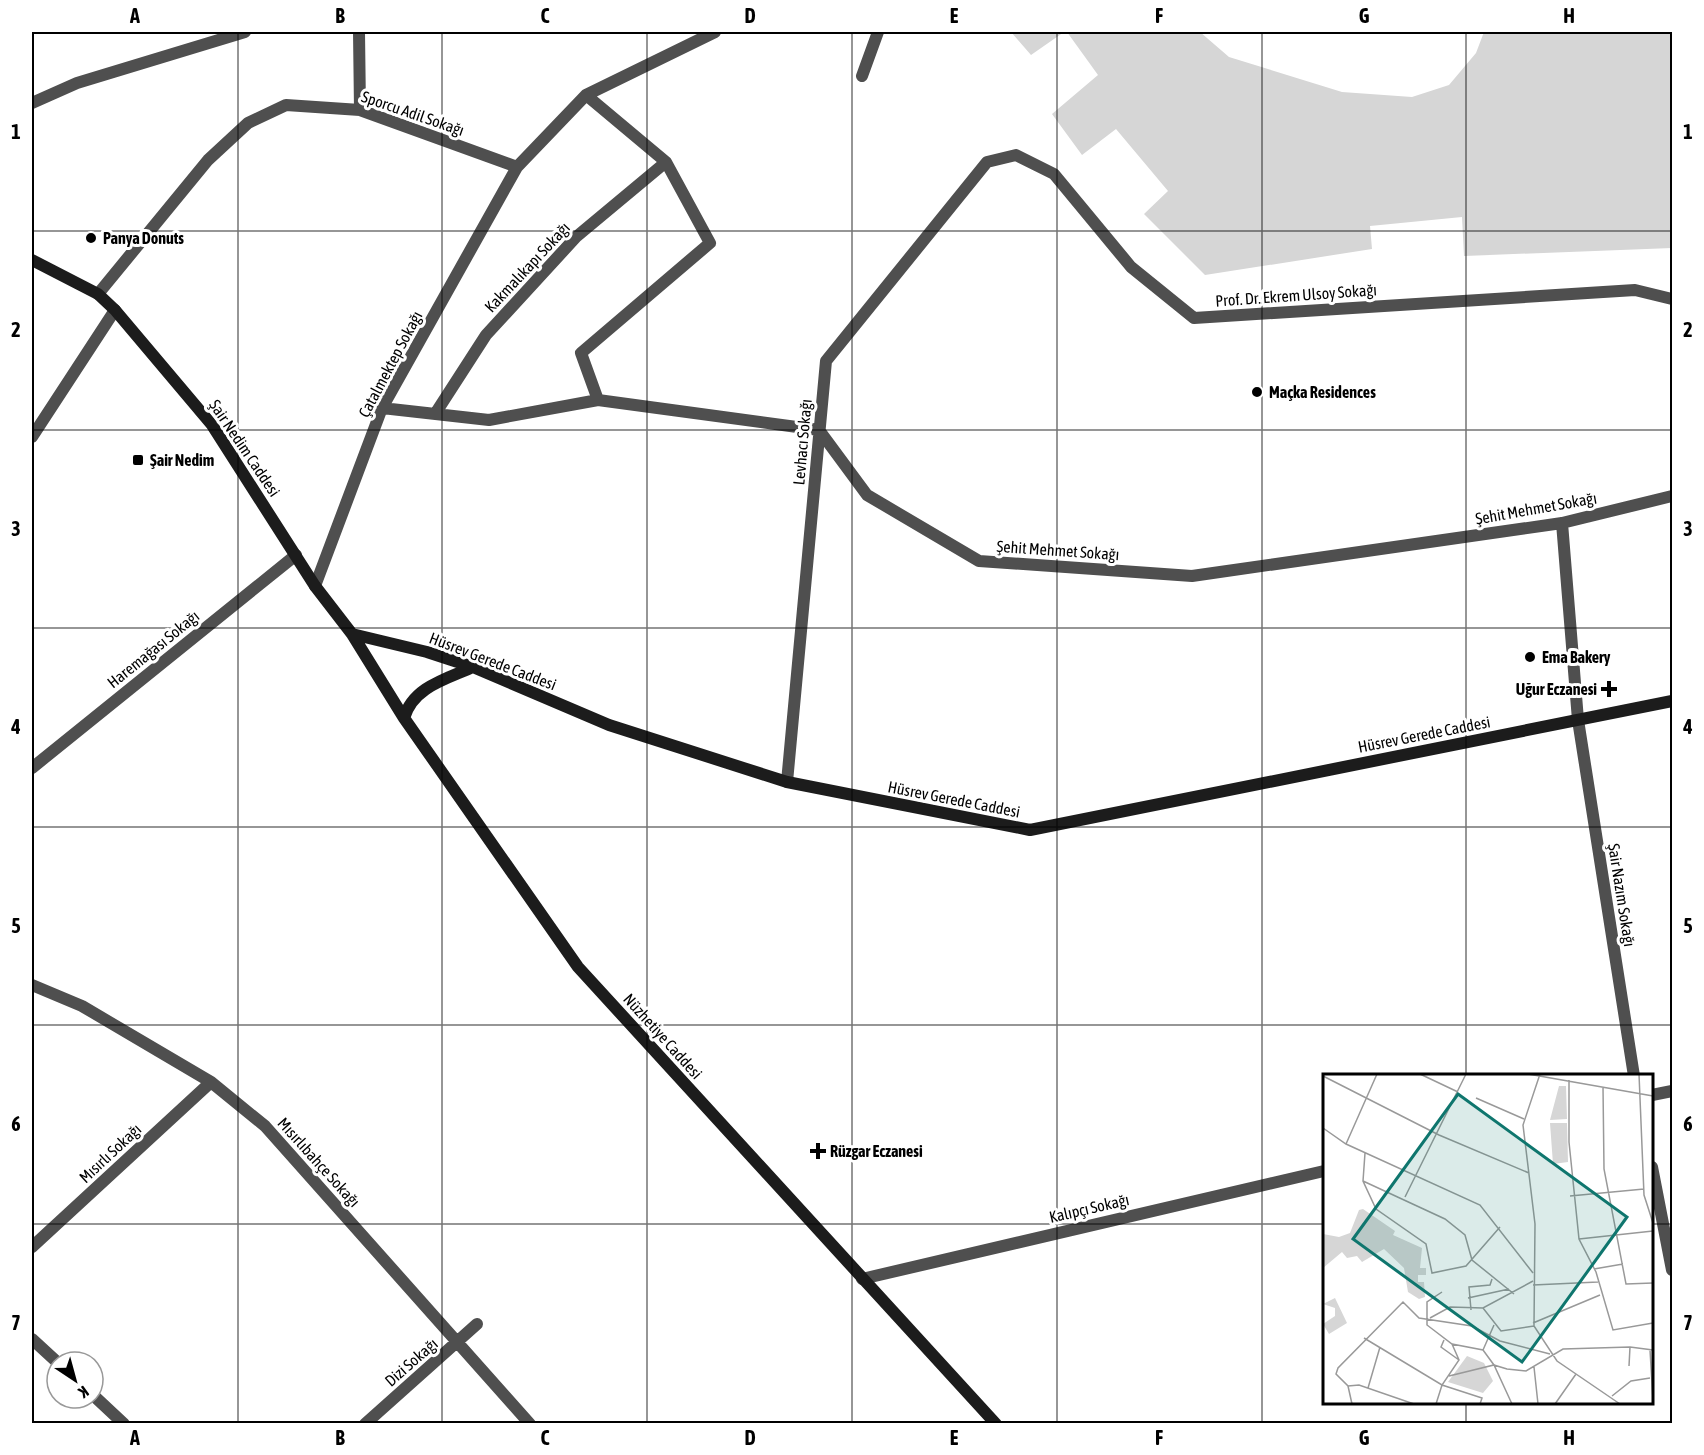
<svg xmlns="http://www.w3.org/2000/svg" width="1704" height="1455" font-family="'Asap Condensed',sans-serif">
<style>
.green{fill:#d6d6d6}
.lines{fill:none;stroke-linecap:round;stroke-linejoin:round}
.street{stroke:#4f4f4f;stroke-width:12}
.secondary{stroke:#1c1c1c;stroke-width:12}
.grid{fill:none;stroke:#000;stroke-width:1.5;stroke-opacity:0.55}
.poi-dot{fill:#000;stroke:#fff;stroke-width:2}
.labels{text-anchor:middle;stroke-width:6;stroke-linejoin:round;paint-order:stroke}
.street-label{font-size:16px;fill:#000;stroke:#fff}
.poi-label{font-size:16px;font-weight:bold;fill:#000;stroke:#fff;text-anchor:start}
.inset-road{fill:none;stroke:#999;stroke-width:1.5}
.view{fill:#0f766e;fill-opacity:0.15;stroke:#0f766e;stroke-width:3}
.inset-edge{fill:none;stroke:#000;stroke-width:3}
.neatline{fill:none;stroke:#000;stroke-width:2}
.grid-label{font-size:20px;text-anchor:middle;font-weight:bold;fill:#000}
</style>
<rect width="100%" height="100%" fill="#fff"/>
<!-- green -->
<path class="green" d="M1011,32H1064L1031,55Z
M1067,32H1200L1229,57L1342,92L1412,97L1449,85L1476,53L1484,32H1672V248L1464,256L1462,217L1370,226L1372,249L1205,275L1144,214L1168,191L1116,129L1082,155L1052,114L1098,75Z"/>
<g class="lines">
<!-- street -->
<path class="street" d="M359,32L360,110
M862,76L878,32
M586,95L666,162L710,243L581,353L598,400
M32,103L77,83L245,32
M98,294L208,160L248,123L286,105L360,110L517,167
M382,408L489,420L598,400L819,430L867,495L979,561L1192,576L1562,523L1672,496
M435,414L486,335L576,237L666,162
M32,437L115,310
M1562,523L1578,720L1634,1076
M315,586L382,408L517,167L586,95L715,32
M32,768L296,555
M787,782L826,361L987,162L1016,155L1054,174L1131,267L1194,318L1635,290L1672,299
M32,985L82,1006L211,1082L265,1126L530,1424
M1652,1095L1672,1091
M1652,1167L1672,1270
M32,1247L211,1082
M862,1279L1324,1171
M32,1339L57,1362
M93,1395L124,1424
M365,1424L477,1324"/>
<!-- secondary -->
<path class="secondary" d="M32,260L98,294L115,310L212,425L315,586L352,634L404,718L578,967L996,1424
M352,634L427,652L473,667L609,725L787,782L1030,830L1672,701
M404,718C413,687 446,679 473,667"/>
</g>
<!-- grid -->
<path class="grid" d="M238,32V1424M442,32V1424M647,32V1424M852,32V1424M1057,32V1424M1262,32V1424M1466,32V1076M32,231H1672M32,430H1672M32,628H1672M32,827H1672M32,1025H1672M32,1224H1324M1652,1224H1672M1466,1402V1424"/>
<!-- markers -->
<g class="poi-dot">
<circle cx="91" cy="238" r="6"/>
<circle cx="1257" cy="392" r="6"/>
<rect x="132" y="454" width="12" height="12" rx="3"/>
<circle cx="1530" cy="657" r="6"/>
<path d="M1606 680h6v6h6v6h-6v6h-6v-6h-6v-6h6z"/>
<path d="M815 1142h6v6h6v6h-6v6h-6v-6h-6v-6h6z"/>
</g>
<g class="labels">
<!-- street labels -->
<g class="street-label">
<text transform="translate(413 113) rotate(19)" y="6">Sporcu Adil Sokağı</text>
<text transform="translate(527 267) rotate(-47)" y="6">Kakmalıkapı Sokağı</text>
<text transform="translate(1296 295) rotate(-4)" y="6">Prof. Dr. Ekrem Ulsoy Sokağı</text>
<text transform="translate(390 364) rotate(-62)" y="6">Çatalmektep Sokağı</text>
<text transform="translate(802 442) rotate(-85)" y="6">Levhacı Sokağı</text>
<text transform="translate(245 448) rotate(56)" y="6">Şair Nedim Caddesi</text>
<text transform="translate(1536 508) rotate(-10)" y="6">Şehit Mehmet Sokağı</text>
<text transform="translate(1058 550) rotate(4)" y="6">Şehit Mehmet Sokağı</text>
<text transform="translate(153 649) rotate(-39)" y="6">Haremağası Sokağı</text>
<text transform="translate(493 661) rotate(21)" y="6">Hüsrev Gerede Caddesi</text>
<text transform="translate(1424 734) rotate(-11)" y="6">Hüsrev Gerede Caddesi</text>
<text transform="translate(954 799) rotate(11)" y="6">Hüsrev Gerede Caddesi</text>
<text transform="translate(1622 895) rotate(81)" y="6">Şair Nazım Sokağı</text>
<text transform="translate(663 1036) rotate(48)" y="6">Nüzhetiye Caddesi</text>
<text transform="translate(110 1153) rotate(-43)" y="6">Mısırlı Sokağı</text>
<text transform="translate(319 1162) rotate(48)" y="6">Mısırlıbahçe Sokağı</text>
<text transform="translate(1089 1208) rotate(-13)" y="6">Kalıpçı Sokağı</text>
<text transform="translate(411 1362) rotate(-41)" y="6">Dizi Sokağı</text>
</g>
<!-- poi labels -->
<g class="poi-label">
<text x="103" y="244">Panya Donuts</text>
<text x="1269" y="398">Maçka Residences</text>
<text x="150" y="466">Şair Nedim</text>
<text x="1542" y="663">Ema Bakery</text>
<text x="1597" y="695" text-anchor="end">Uğur Eczanesi</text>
<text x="830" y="1157">Rüzgar Eczanesi</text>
</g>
</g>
<!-- overview -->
<g transform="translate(1323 1074)">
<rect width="330" height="330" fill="#fff"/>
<path d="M236,12H243L244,45L227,46ZM227,49H244L245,88L230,90ZM40,135L72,157L70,161L99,174L97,194H103V201H95V208H101L102,223L96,225L85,218L81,194L61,175L39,188L34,182L24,184L19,178L0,194V160L16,163L27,159L36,136ZM12,224L24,249L6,260L0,250L12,242V234L0,230ZM144,282L161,289L170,307L160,319L125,308Z" fill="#d6d6d6"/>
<path class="inset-road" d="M97,0L135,18M205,0L330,22M217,0L200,51L212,150L211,252L234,287L297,330M316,0L321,121L330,149M0,2L116,61L206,99M246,6V68L256,165L273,198L290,256L330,249M280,13L281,95L303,210L330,209M153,24L201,45M0,54L23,70L157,131L210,199M23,70L54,0M42,79L40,107L53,135L103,170L109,199L143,192L177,153M40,107L122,145L142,161L149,186L191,220M247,122L321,115M82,123L143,0M256,165L330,157M271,195L300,190M210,211L275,208M119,218L104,228V251L129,270L160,276L171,291L184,295L203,297L240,275L307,273L330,276M145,224L186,215M160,234L178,257L211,252M148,236L146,213L167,211L169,205M107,244L127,233L160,234L210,207M210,249L277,221M41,264L119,311L159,324L157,330M121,266L118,273L136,286M160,276L171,251M327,276L330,326M306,292L307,273M211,293L215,330M126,302L171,291L189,330M25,312L36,311L91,330M45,314L57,273M289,322L308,307L327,304M29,330L25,312L13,300L15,294L80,228L96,244L149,252L177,267L227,280M113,330L119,311L136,286L129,270M232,330L253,300"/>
<path class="view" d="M135,20L304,143L199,288L30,165Z"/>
<rect width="330" height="330" class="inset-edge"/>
</g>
<!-- border -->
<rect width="1704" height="1455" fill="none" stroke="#ffffff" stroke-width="66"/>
<!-- north arrow -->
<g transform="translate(75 1380) rotate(144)"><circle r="28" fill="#ffffff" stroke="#999999" stroke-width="1.5"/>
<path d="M0-4.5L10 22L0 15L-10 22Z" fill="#000000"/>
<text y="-9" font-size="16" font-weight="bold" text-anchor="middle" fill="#000000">K</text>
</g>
<rect x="33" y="33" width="1638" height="1389" class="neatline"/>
<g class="grid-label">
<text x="135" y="23">A</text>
<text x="340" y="23">B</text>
<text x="545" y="23">C</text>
<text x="750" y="23">D</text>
<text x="954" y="23">E</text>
<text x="1159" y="23">F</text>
<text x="1364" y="23">G</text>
<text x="1569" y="23">H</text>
<text x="16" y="139">1</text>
<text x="1688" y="139">1</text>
<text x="16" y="337">2</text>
<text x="1688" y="337">2</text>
<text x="16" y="536">3</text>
<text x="1688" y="536">3</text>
<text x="16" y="734">4</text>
<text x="1688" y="734">4</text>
<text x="16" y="933">5</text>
<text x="1688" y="933">5</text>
<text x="16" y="1131">6</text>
<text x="1688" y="1131">6</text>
<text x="16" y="1330">7</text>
<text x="1688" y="1330">7</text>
<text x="135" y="1445">A</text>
<text x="340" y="1445">B</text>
<text x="545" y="1445">C</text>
<text x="750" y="1445">D</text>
<text x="954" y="1445">E</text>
<text x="1159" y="1445">F</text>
<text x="1364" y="1445">G</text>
<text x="1569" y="1445">H</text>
</g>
</svg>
